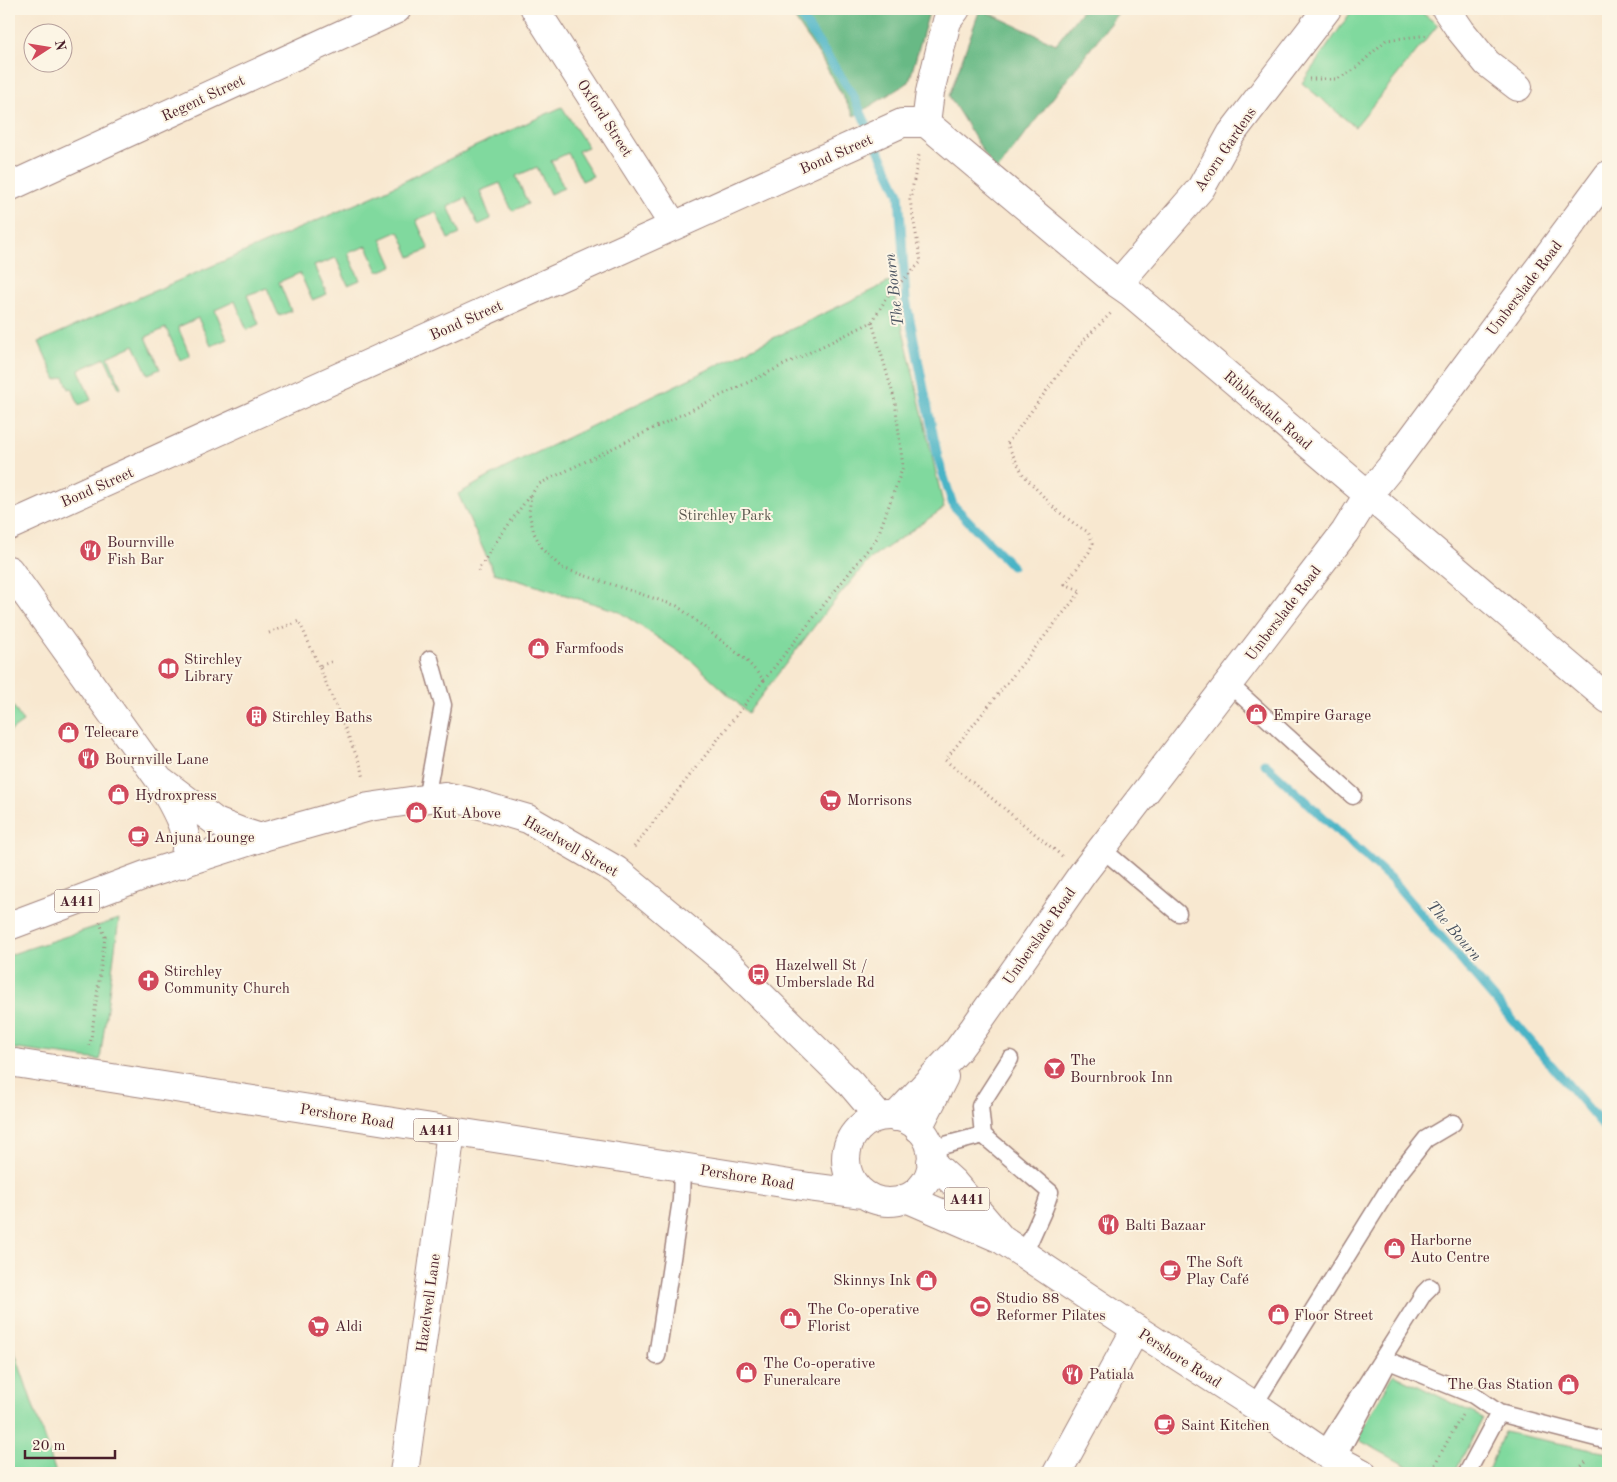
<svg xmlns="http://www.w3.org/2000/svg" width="1617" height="1482" font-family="'Old Standard TT',serif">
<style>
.green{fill:#80d99e;stroke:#657c64}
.forest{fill:#68b985;stroke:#596c58}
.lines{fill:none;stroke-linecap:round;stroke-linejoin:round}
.stream{stroke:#49b4c6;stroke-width:9}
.lane-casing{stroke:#a1847e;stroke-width:19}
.street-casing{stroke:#a1847e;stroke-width:30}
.secondary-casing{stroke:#a1847e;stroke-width:30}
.primary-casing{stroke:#a1847e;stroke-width:30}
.path{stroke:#a1847e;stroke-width:3;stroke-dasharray:1 4;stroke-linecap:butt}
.lane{stroke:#fff;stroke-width:16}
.street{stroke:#fff;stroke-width:28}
.secondary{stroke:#fff;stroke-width:28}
.primary{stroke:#fff;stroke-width:28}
.labels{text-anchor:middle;stroke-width:4;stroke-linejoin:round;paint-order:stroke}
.shield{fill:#fcf5e5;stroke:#7f5f63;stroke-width:1}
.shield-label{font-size:14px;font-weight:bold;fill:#4a1f2b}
.street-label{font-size:15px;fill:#4a1f2b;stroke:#fcf5e5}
.park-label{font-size:15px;fill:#5a574e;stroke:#fcf5e5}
.poi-label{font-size:15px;fill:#4a1f2b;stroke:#fcf5e5;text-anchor:start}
.water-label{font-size:16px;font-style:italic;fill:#4a5361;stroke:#fcf5e5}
</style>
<rect width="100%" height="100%" fill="#fcf5e5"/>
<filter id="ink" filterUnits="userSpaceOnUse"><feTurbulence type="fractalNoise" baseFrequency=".02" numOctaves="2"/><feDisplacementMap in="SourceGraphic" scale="10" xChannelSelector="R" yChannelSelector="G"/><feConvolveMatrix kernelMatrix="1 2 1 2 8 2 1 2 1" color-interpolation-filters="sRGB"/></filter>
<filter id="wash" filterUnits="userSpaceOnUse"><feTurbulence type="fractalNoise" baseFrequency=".0096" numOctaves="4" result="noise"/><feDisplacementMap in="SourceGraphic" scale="20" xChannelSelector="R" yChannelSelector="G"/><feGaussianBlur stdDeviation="1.12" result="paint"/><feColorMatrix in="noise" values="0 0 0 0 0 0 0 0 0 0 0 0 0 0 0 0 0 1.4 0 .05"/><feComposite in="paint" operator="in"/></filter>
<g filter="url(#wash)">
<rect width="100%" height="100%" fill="#f8e8d0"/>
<!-- green -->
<path class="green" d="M1353,9H1417L1438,25L1355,127L1302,83Z
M562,107L588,147L578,151L593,176L582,181L568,153L551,161L564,188L550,194L537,167L516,176L528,204L512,211L500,183L480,191L491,219L478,225L466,198L448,206L460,234L448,239L436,212L416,220L429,249L410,257L399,231L381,239L393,266L378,272L367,246L348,253L360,280L348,285L336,258L314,266L327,294L312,300L300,273L279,282L291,311L279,316L267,288L247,295L259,324L247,330L235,301L215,310L227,339L211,346L198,318L178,327L190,356L180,360L166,328L146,337L160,369L148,374L134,345L108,357L121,387L119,388L105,358L79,370L91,400L79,405L72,388L69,389L64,377L56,380L39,342L108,311L374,196L474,147Z
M892,282L944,508L869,560L823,615L748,713L691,660L618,611L494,573L458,494L505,468L887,283Z
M12,704L23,722L9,732V706Z
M119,919L100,1060L9,1048V955Z
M9,1335L56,1473H9Z
M1394,1374L1483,1418L1454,1473H1420L1357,1439Z
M1504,1432L1608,1453V1473H1487Z"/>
<!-- forest -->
<path class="forest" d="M788,9H930L909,82L854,116L820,56Z
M980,9L1056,44L1083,9H1121L996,172L949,96Z"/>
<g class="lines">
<!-- stream -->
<path class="stream" d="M796,9L852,93L899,194L906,300L938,458L953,505L1012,566
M1264,763L1393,881L1608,1131"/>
</g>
</g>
<g filter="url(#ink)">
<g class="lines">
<defs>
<path id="lane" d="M1229,684L1353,796
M426,799L443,705L430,659
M1102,849L1178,913
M1010,1059L980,1106L983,1135L1050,1192L1045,1207L1024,1254
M930,1149L983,1135
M657,1356L681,1200L682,1167
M1254,1405L1396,1177L1426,1139L1453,1123
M1323,1452L1424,1293L1430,1287
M1336,1460L1389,1361L1473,1395L1499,1413L1608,1441
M1467,1473L1499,1413"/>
<path id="street" d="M535,9L674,226
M1446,9L1461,31L1487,63L1518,87
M926,123L1118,284L1131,293L1608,699
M926,123L930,92L947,21L956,9
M9,187L397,9
M1118,284L1201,188L1231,134L1327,9
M9,526L902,123H926
M895,1117L957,1051L974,1028L1083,873L1345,532L1368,495L1391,467L1608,175
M918,1128L944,1077
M404,1473L451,1132
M1057,1473L1136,1329"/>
<path id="secondary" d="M9,570L159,779L216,822L239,831L261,838
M162,785C172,804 187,826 186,848C186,853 184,859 182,864"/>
<path id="primary" d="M9,926L145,875L266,836L369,807L444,796L467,801L528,819L616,870L730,965L851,1084L879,1117
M9,1062L809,1187L863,1194
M846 1159a43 43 0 1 1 86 0a43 43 0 1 1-86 0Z
M931,1162L953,1182L999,1236
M906,1198L1001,1239L1136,1329L1260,1409L1323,1452L1362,1473"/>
</defs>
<!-- lane casing -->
<use href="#lane" class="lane-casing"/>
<!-- street casing -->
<use href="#street" class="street-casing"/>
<!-- secondary casing -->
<use href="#secondary" class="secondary-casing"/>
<!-- primary casing -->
<use href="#primary" class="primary-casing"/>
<!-- path -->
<path class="path" d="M1309,79H1337L1354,70L1386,40L1429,35
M872,322L895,401L903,467L877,538L764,680L746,660L677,606L562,568L543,550L534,533L529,513L531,495L539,484L872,322L889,294L921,262L910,200L919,155
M478,571L493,546L530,495
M269,633L299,621L319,666
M331,662L319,666L362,769L364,779
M634,847L764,680
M1062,856L945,760L1081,591L1065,584L1089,552L1093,543L1088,532L1076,525L1055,509L1029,481L1023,474L1007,444L1084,340L1111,313
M90,1046L105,937L100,922
M1430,1473L1462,1415
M1574,1473L1588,1460"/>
<!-- lane -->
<use href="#lane" class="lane"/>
<!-- street -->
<use href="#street" class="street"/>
<!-- secondary -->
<use href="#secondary" class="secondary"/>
<!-- primary -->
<use href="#primary" class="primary"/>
</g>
</g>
<!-- icons -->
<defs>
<symbol id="restaurant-disc" viewBox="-11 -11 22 22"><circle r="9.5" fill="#d1495b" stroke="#fcf5e5"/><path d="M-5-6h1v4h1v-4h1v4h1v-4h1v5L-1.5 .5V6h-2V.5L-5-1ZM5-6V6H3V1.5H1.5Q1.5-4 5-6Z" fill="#fff"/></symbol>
<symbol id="shop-disc" viewBox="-11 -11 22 22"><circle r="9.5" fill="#d1495b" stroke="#fcf5e5"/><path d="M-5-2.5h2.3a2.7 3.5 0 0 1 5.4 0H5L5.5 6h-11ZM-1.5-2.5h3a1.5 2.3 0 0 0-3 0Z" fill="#fff"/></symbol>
<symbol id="library-disc" viewBox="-11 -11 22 22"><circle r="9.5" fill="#d1495b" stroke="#fcf5e5"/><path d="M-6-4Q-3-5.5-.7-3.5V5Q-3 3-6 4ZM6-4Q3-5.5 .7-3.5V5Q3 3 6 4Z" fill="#fff"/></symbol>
<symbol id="building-disc" viewBox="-11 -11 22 22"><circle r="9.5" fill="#d1495b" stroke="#fcf5e5"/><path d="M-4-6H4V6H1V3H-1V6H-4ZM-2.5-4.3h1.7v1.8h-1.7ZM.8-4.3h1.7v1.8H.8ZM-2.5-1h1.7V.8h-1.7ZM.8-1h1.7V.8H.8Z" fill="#fff"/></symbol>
<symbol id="supermarket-disc" viewBox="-11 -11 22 22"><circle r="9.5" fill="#d1495b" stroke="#fcf5e5"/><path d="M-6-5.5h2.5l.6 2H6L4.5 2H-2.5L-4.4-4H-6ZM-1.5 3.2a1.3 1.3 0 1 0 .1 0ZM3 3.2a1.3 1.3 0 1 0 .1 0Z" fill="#fff"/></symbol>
<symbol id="cafe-disc" viewBox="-11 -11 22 22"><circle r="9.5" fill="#d1495b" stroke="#fcf5e5"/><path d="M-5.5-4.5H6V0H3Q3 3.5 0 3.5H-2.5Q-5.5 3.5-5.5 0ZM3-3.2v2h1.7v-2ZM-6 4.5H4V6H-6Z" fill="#fff"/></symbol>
<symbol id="bus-disc" viewBox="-11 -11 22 22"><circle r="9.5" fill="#d1495b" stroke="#fcf5e5"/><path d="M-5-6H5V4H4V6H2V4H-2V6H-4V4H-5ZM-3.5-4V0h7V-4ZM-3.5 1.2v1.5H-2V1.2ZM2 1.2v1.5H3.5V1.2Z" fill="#fff"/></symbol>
<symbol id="church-disc" viewBox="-11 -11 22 22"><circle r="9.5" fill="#d1495b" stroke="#fcf5e5"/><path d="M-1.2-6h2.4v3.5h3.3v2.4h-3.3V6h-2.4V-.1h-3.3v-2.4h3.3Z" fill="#fff"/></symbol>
<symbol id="bar-disc" viewBox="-11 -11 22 22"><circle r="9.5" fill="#d1495b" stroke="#fcf5e5"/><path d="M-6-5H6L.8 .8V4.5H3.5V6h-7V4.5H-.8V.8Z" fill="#fff"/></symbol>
<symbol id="stadium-disc" viewBox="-11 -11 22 22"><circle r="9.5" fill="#d1495b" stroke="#fcf5e5"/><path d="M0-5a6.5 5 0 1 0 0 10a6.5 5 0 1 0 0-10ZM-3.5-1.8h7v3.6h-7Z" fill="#fff"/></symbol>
</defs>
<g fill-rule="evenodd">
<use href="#restaurant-disc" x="78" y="538" width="25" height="25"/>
<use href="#shop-disc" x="526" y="636" width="25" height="25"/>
<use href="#library-disc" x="156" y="656" width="25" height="25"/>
<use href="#shop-disc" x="1244" y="702" width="25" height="25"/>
<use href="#building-disc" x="244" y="704" width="25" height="25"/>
<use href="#shop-disc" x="56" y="720" width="25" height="25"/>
<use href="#restaurant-disc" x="76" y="746" width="25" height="25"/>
<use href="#shop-disc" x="106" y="782" width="25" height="25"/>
<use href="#supermarket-disc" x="818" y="788" width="25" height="25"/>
<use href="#shop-disc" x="404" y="800" width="25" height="25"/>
<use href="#cafe-disc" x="126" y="824" width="25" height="25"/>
<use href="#bus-disc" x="746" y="962" width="25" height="25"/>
<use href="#church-disc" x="136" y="968" width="25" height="25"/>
<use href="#bar-disc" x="1042" y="1056" width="25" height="25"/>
<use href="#restaurant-disc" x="1096" y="1212" width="25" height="25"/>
<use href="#shop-disc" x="1382" y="1236" width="25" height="25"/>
<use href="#cafe-disc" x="1158" y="1258" width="25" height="25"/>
<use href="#shop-disc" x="914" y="1268" width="25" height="25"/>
<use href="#stadium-disc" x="968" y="1294" width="25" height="25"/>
<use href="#shop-disc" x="1266" y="1302" width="25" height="25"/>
<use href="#shop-disc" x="778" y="1306" width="25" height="25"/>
<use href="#supermarket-disc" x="306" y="1314" width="25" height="25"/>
<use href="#shop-disc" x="734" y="1360" width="25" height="25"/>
<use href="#restaurant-disc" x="1060" y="1362" width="25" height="25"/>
<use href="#shop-disc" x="1556" y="1372" width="25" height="25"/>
<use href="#cafe-disc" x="1152" y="1412" width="25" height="25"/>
</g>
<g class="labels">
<!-- shield labels -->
<g class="shield">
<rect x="54.5" y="889.5" width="45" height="23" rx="4"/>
<rect x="413.5" y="1118.5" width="45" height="23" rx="4"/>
<rect x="944.5" y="1187.5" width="45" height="23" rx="4"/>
</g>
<g class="shield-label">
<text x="77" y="906">A441</text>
<text x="436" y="1135">A441</text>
<text x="967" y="1204">A441</text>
</g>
<!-- street labels -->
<g class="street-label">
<text transform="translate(203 98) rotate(-25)" y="5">Regent Street</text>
<text transform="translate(605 118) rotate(57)" y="5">Oxford Street</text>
<text transform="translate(1225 149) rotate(-56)" y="5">Acorn Gardens</text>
<text transform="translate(836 154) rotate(-24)" y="5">Bond Street</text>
<text transform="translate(1524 288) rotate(-53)" y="5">Umberslade Road</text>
<text transform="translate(466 320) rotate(-24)" y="5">Bond Street</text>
<text transform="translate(1268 410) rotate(41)" y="5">Ribblesdale Road</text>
<text transform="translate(97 487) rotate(-24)" y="5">Bond Street</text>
<text transform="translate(1283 613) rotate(-53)" y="5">Umberslade Road</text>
<text transform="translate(571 846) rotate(30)" y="5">Hazelwell Street</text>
<text transform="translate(1039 936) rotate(-55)" y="5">Umberslade Road</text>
<text transform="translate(347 1116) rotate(9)" y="5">Pershore Road</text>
<text transform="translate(747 1177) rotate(9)" y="5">Pershore Road</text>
<text transform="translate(428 1303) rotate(-82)" y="5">Hazelwell Lane</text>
<text transform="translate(1180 1358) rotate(33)" y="5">Pershore Road</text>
</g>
<!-- park labels -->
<g class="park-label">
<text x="725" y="520">Stirchley Park</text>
</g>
<!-- poi labels -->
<g class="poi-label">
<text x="107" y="547">Bournville<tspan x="107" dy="17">Fish Bar</tspan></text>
<text x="555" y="653">Farmfoods</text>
<text x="184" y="664">Stirchley<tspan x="184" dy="17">Library</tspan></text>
<text x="1273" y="720">Empire Garage</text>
<text x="272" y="722">Stirchley Baths</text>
<text x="84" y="737">Telecare</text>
<text x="105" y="764">Bournville Lane</text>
<text x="135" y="800">Hydroxpress</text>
<text x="847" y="805">Morrisons</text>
<text x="432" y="818">Kut Above</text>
<text x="154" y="842">Anjuna Lounge</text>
<text x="775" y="970">Hazelwell St /<tspan x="775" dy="17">Umberslade Rd</tspan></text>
<text x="164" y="976">Stirchley<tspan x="164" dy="17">Community Church</tspan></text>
<text x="1070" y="1065">The<tspan x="1070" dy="17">Bournbrook Inn</tspan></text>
<text x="1125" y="1230">Balti Bazaar</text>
<text x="1410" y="1245">Harborne<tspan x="1410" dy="17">Auto Centre</tspan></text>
<text x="1186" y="1267">The Soft<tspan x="1186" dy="17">Play Café</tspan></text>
<text x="911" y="1285" text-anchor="end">Skinnys Ink</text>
<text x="996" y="1303">Studio 88<tspan x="996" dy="17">Reformer Pilates</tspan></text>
<text x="807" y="1314">The Co-operative<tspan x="807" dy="17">Florist</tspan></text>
<text x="1294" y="1320">Floor Street</text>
<text x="335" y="1331">Aldi</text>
<text x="763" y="1368">The Co-operative<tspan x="763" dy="17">Funeralcare</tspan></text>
<text x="1089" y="1379">Patiala</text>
<text x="1553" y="1389" text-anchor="end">The Gas Station</text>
<text x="1181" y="1430">Saint Kitchen</text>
</g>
<!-- water labels -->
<g class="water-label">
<text transform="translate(893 290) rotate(-97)" y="6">The Bourn</text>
<text transform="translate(1455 930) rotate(49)" y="6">The Bourn</text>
</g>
</g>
<!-- margin -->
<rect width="1617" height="1482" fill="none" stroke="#fcf5e5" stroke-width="30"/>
<!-- north arrow -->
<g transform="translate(48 48) rotate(78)"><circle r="24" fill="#fcf5e5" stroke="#b59f9b"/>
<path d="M0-4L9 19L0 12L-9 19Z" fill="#d1495b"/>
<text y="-8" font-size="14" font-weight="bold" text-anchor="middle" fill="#4a1f2b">N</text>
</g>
<!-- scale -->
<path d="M25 1450v8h90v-8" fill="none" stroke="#4a1f2b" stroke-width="2.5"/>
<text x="32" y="1450" font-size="15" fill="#4a1f2b" stroke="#fcf5e5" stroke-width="4" paint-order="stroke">20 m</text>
</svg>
